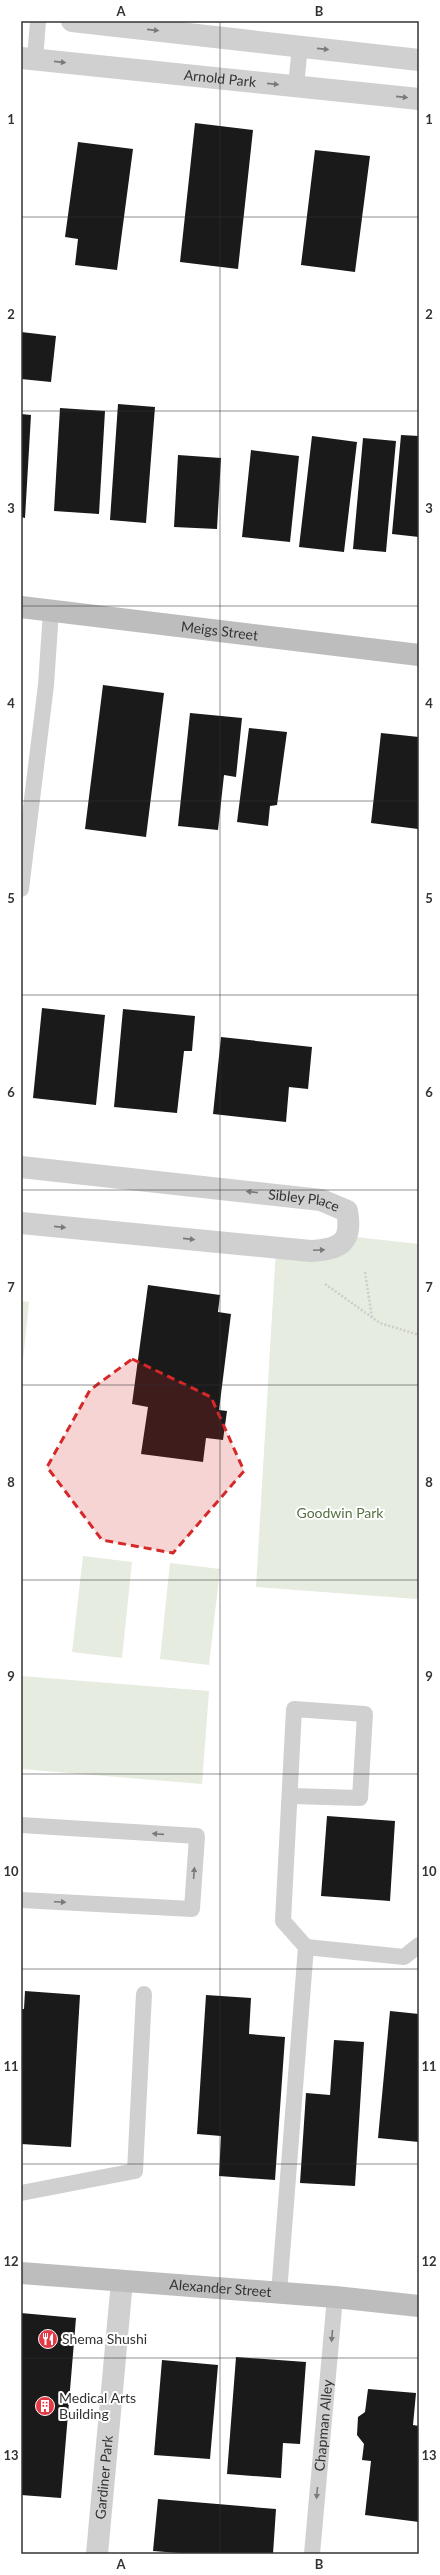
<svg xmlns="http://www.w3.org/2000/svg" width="440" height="2575" font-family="Lato,sans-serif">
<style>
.green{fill:#e6ecdf}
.building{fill:#1a1a1a}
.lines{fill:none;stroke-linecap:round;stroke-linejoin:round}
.path{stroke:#cdcdcd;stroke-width:2.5;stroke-dasharray:2 2;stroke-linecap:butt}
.lane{stroke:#d0d0d0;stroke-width:16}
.street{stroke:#d0d0d0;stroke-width:22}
.secondary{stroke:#bdbdbd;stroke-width:22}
.oneway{fill:#7a7a7a}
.marked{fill:#d62828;fill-opacity:0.2;stroke:#d62828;stroke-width:3;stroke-dasharray:8 5;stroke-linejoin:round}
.grid{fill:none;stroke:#333;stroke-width:1;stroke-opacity:0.55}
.labels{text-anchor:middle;stroke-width:4;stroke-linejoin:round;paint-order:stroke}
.street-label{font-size:14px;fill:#333;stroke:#fff}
.park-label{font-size:14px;fill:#56703f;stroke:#fff}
.poi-label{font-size:14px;fill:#333;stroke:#fff;text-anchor:start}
.neatline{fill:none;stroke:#333;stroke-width:1.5}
.grid-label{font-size:13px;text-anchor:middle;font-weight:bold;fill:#333}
</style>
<rect width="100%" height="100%" fill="#fff"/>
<!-- green -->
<path class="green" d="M347,1236L419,1244V1568L417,1599L256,1587L276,1248Z
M21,1301L29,1302L23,1360H21Z
M83,1556L132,1562L122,1658L72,1652Z
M170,1563L220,1569L209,1665L160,1659Z
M21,1676L209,1691L202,1784L21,1769Z"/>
<!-- building -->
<path class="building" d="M195,123L253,130L238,269L180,262Z
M78,142L133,149L117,270L75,265L78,239L65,237Z
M315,150L370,156L355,272L301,265Z
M21,332L56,336L51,382L21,379Z
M118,404L155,407L146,523L110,520Z
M60,408L105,411L99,514L54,511Z
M21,414L31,415L25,518L21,517Z
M401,435L419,436V537L392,534Z
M312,436L357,442L344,552L299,547Z
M363,438L396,441L386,552L353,549Z
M251,450L299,456L290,542L242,537Z
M178,455L221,458L217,529L174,527Z
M103,685L164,693L146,837L85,829Z
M190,713L242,718L236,777L224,775L218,830L178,826Z
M249,728L287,732L277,805L270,806L268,826L237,822Z
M381,733L419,737L418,829L371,823Z
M42,1008L105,1015L96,1105L33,1098Z
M123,1009L195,1016L192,1051H184L177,1113L114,1107Z
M221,1037L312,1047L308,1089L289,1087L286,1122L213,1114Z
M148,1285L220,1295L218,1312L231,1314L219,1410L227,1411L223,1440L206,1438L203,1462L141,1454L148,1407L132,1404Z
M327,1816L395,1821L390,1901L321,1896Z
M25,1991L80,1995L71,2147L21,2144V2009H24Z
M206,1995L251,1998L249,2034L285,2037L275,2180L219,2176L221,2136L197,2134Z
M390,2011L419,2014V2142L378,2138Z
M334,2040L364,2042L355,2186L300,2183L306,2093L330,2095Z
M21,2313L76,2318L61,2498L21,2495Z
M236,2357L306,2362L300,2444L283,2443L281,2478L227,2474Z
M162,2360L218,2365L210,2459L154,2455Z
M368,2389L416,2393L413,2425L419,2426V2522L365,2515L371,2461L362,2460L364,2444L357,2435L358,2417L365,2412Z
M158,2499L276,2509L273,2554H192L153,2551Z"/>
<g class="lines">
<!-- path -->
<path class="path" d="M365,1272L372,1318
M325,1284L380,1323L419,1335"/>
<!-- lane -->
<g class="lane">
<path d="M35,59L38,21"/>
<path d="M296,86L300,46"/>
<path d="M21,889L46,685L51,611"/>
<path d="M291,1796L360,1798L365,1714L294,1709L283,1921L306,1947"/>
<path d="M21,1825L197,1836L192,1909L21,1900"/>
<path d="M21,2193L135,2171L144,1994"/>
<path d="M279,2293L306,1947L404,1957L419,1945"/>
<path id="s1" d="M312,2554L335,2297"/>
</g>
<!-- street -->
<g class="street">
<path d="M72,21L419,60"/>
<path id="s2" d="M21,58L419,99"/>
<path id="s3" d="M21,1167L321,1200L347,1211C353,1243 340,1249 311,1251L21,1223"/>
<path id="s4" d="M97,2554L122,2281"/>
</g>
<!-- secondary -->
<g class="secondary">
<path id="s5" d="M21,607L419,655"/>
<path id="s6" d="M21,2273L335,2297L419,2306"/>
</g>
</g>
<!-- one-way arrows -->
<defs><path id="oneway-solid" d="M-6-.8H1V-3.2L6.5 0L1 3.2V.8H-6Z"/></defs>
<g class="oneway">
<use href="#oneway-solid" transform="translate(153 30) rotate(6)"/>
<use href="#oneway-solid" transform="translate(323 49) rotate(6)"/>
<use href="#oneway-solid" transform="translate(60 62) rotate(6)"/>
<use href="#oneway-solid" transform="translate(273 84) rotate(6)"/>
<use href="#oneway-solid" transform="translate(402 97) rotate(6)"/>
<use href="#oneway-solid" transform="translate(252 1192) rotate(-174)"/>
<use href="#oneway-solid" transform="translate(60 1227) rotate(6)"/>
<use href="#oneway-solid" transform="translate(189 1239) rotate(6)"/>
<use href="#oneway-solid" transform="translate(319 1250) rotate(-3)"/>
<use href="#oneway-solid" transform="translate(158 1834) rotate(-176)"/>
<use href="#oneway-solid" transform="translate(194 1873) rotate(-86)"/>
<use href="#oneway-solid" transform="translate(60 1902) rotate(3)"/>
<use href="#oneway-solid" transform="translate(332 2336) rotate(95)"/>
<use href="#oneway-solid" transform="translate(317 2493) rotate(95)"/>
</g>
<!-- marked area -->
<path class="marked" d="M132,1359L211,1397L244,1471L173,1553L102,1540L47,1467L90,1390Z"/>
<!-- grid -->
<path class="grid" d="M220,21V2554M21,217H419M21,411H419M21,606H419M21,801H419M21,995H419M21,1190H419M21,1385H419M21,1580H419M21,1774H419M21,1969H419M21,2164H419M21,2358H419"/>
<!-- icons -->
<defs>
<symbol id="restaurant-disc" viewBox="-11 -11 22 22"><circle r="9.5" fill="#e63946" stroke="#fff"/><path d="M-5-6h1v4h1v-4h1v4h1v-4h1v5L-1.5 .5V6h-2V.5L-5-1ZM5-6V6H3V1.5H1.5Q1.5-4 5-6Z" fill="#fff"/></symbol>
<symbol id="building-disc" viewBox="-11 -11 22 22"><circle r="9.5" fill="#e63946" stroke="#fff"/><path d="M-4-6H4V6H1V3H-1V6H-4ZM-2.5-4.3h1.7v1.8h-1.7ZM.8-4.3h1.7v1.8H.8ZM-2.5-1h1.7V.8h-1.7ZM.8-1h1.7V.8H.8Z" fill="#fff"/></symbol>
</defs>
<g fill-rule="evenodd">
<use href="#restaurant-disc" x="37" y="2328" width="22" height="22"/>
<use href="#building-disc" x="34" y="2395" width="22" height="22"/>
</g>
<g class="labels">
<!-- street labels -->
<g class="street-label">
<text dy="5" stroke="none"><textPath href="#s2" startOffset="200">Arnold Park</textPath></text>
<text dy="5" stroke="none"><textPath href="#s5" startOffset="200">Meigs Street</textPath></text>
<text dy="5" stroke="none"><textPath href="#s3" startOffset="285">Sibley Place</textPath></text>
<text dy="5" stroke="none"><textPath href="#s6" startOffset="200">Alexander Street</textPath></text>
<text dy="5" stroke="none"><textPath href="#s1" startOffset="129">Chapman Alley</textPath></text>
<text dy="5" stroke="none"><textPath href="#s4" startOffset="77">Gardiner Park</textPath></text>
</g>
<!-- park labels -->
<g class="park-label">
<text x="340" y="1518">Goodwin Park</text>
</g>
<!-- poi labels -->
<g class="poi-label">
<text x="62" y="2344">Shema Shushi</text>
<text x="59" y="2403">Medical Arts<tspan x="59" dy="16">Building</tspan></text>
</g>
</g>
<!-- border -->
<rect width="440" height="2575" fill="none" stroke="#ffffff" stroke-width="44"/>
<rect x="22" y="22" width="396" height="2531" class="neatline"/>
<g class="grid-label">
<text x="121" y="16">A</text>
<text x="319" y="16">B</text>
<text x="11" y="124">1</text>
<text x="429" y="124">1</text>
<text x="11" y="319">2</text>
<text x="429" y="319">2</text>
<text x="11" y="513">3</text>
<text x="429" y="513">3</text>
<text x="11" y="708">4</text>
<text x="429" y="708">4</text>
<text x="11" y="903">5</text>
<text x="429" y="903">5</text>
<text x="11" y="1097">6</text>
<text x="429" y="1097">6</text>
<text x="11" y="1292">7</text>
<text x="429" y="1292">7</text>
<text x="11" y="1487">8</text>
<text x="429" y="1487">8</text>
<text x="11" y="1681">9</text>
<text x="429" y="1681">9</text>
<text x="11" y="1876">10</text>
<text x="429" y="1876">10</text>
<text x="11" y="2071">11</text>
<text x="429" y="2071">11</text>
<text x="11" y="2266">12</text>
<text x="429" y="2266">12</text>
<text x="11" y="2460">13</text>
<text x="429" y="2460">13</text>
<text x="121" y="2569">A</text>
<text x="319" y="2569">B</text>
</g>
</svg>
